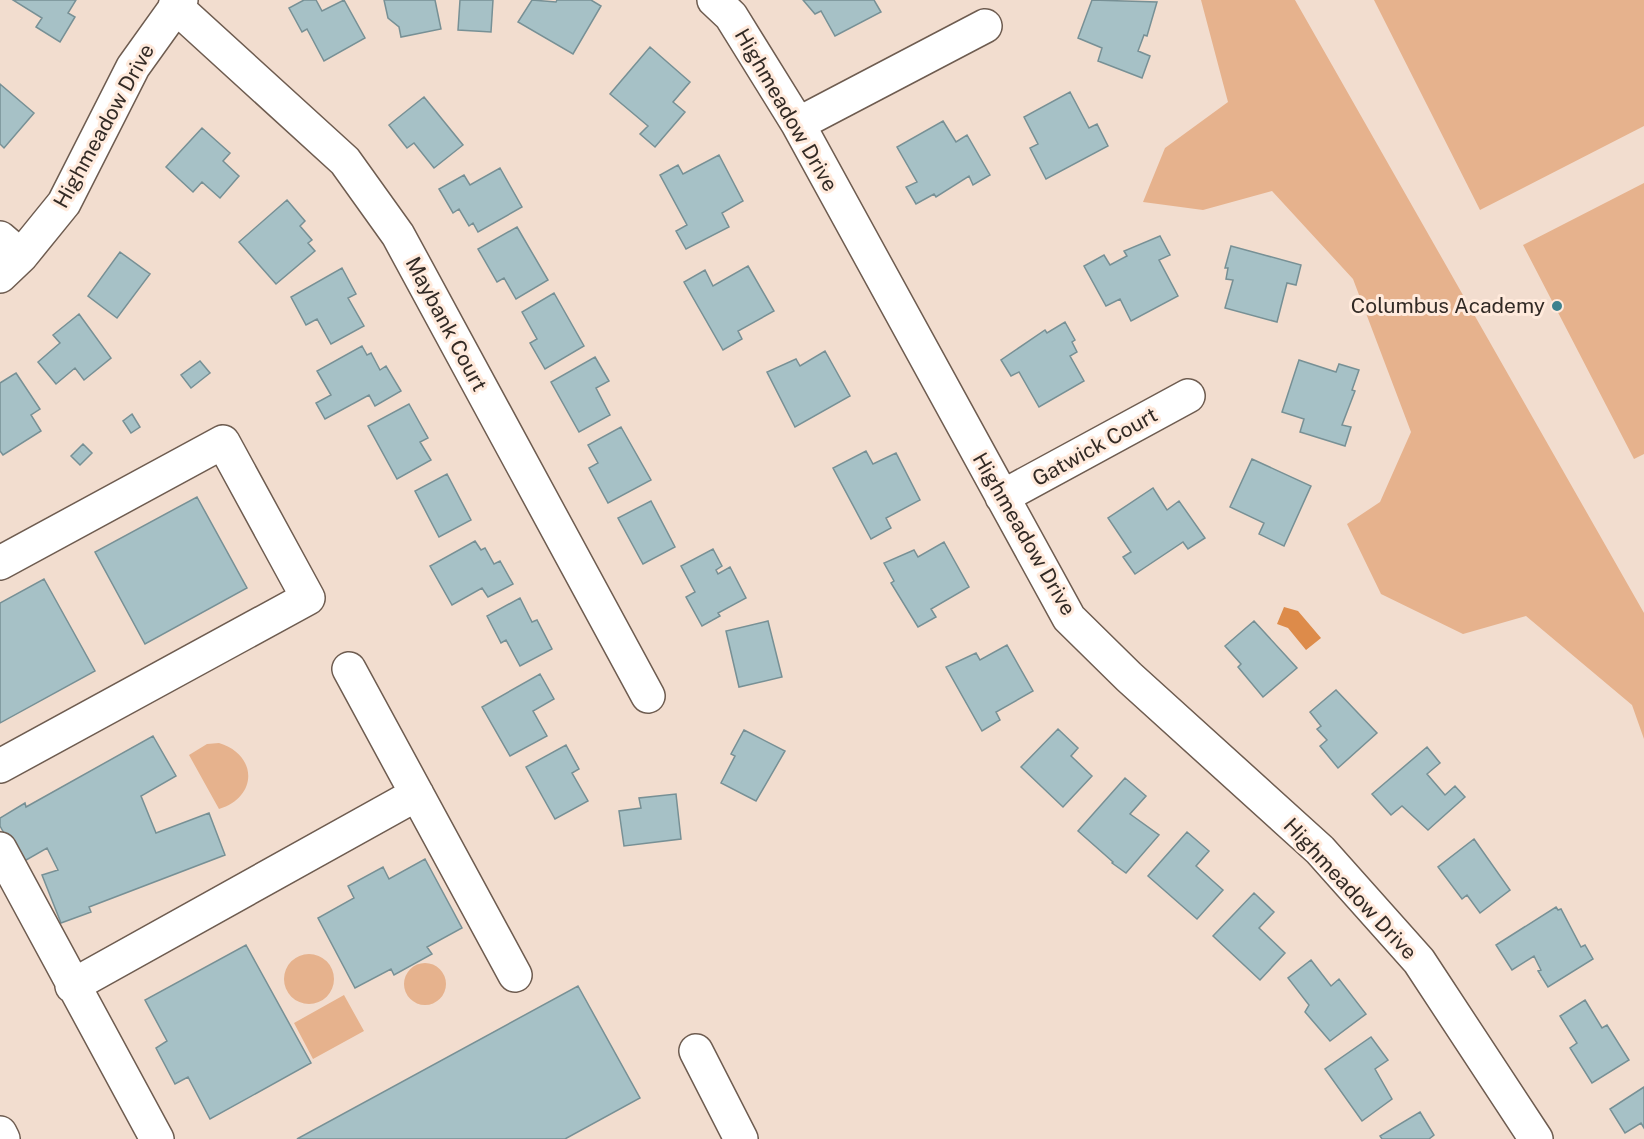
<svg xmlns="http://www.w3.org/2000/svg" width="1644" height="1139" font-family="'Public Sans',sans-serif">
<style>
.green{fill:#e6b28d}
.water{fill:#dd8b4a}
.building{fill:#a6c1c6;stroke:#779095;stroke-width:1.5}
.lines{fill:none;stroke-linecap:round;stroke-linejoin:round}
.minor-casing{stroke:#6e5c50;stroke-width:36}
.major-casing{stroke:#6e5c50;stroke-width:36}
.minor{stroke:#fff;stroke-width:33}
.major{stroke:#fff;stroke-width:33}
.poi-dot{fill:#3d828f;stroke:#ffeadc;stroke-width:2}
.labels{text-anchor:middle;stroke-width:6;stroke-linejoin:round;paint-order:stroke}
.street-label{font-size:21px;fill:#322a25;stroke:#ffeadc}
.poi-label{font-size:21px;fill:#322a25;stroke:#ffeadc;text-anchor:end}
</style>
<rect width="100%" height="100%" fill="#f2ddcf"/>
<!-- green -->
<path class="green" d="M1201,0H1295L1644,613V739L1632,705L1526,616L1463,634L1381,594L1347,524L1380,502L1411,432L1353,279L1272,191L1203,210L1143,202L1165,148L1228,102Z
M1374,0H1644V126L1480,210Z
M1644,183V454L1634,459L1523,245Z
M219,743C258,755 258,797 219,809L189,755L207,744Z
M284 979a25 25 0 1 1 50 0a25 25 0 1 1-50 0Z
M404 984a21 21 0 1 1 42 0a21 21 0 1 1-42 0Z
M344,995L364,1031L313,1059L294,1023Z"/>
<!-- water -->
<path class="water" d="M1284,607L1298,611L1321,638L1306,650L1288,628L1277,624Z"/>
<!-- building -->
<path class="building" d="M13,0H76L68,13L75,17L60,42L36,27L42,18Z
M316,0L322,11L344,0L365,38L324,61L307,29L302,32L289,8L304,0Z
M384,0H435L441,29L401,37L399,27L388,18Z
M460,0H493L491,32L458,30Z
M532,0L556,2L557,0H591L601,6L573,54L518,22Z
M803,0H874L881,12L835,36L821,11L815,14Z
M1092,0L1157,2L1147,36L1144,35L1138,51L1150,56L1142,78L1098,61L1102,48L1078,38Z
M650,47L690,82L673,102L685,112L655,147L640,134L648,126L610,94Z
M0,84L34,113L4,148L0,144Z
M1070,92L1089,128L1097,124L1108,146L1046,179L1030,148L1038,144L1024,117Z
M424,97L463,145L434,168L414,143L407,148L389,125Z
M943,121L956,142L967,135L990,175L973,185L969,176L936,197L934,194L916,204L906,187L917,182L897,147Z
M202,128L230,153L223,161L239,176L220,198L202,182L193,192L166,167Z
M719,155L743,201L722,213L729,227L686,249L676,231L687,225L660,175L678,165L683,174Z
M500,168L522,207L478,232L473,223L469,226L459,209L453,213L439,189L464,175L470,185Z
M287,200L305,221L300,226L312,240L308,243L315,251L276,284L239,242Z
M517,227L548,280L516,299L504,278L497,282L478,249Z
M1160,236L1170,255L1159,260L1178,296L1131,321L1120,299L1106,306L1084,266L1104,255L1110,265L1127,256L1124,251Z
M1231,246L1301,265L1296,285L1287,283L1277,322L1225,308L1233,280L1226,279L1228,268H1225Z
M120,252L150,274L117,318L88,296Z
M748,266L774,311L738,331L742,339L723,350L684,282L705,270L713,286Z
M342,268L356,294L348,298L364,326L331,344L317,319L306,325L291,297Z
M554,293L584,346L545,369L530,343L537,339L522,312Z
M79,314L111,358L84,380L75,368L56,384L38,362L60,343L53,335Z
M1065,322L1075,340L1072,342L1077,352L1070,356L1084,381L1039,407L1019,372L1011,376L1001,360L1045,330L1047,333Z
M362,346L367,355L371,353L380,370L386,366L401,391L375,406L369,395L325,419L316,403L331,395L317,371Z
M825,351L850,396L795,427L767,372L796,359L800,366Z
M595,357L609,381L596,388L610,415L579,432L551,382Z
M1299,360L1336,372L1339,364L1359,370L1352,390L1355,391L1342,425L1351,427L1345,446L1300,432L1304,419L1282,412Z
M200,361L210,373L191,388L181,375Z
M16,373L40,409L31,415L41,431L3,455L0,451V383Z
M409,404L428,438L420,442L431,460L397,479L368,426Z
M132,414L140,427L131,433L123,421Z
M621,427L651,480L608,503L589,468L598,463L588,445Z
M83,444L92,453L80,465L71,456Z
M866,451L873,464L896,453L920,500L886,518L891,528L871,539L833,468Z
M1252,459L1311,486L1284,546L1259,534L1264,523L1230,507Z
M447,474L471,520L439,537L415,491Z
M1153,488L1167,510L1179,501L1205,538L1188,549L1183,542L1135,574L1123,557L1131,552L1108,518Z
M197,497L247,588L145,644L95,552Z
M651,501L675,547L643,564L618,518Z
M475,541L481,550L485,548L494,564L500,561L513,584L488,597L482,588L452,605L430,566Z
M944,542L969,587L931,609L936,617L918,627L891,583L894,581L884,563L914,550L918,557Z
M713,549L722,566L716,570L718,574L730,567L746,598L718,613L720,616L702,626L686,597L695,592L681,566Z
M44,579L95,671L0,723V603Z
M520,598L532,622L537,620L552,649L520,666L506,640L501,643L487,616Z
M768,621L782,677L739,687L726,631Z
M1254,621L1297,668L1263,697L1238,667L1241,664L1225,646Z
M1007,645L1033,691L996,712L1000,720L982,731L946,667L976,653L980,660Z
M540,674L554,699L533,711L547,736L510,756L482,707Z
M1336,690L1377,733L1338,768L1320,746L1327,740L1317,729L1321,726L1310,712Z
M1058,729L1078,748L1071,756L1092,776L1063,807L1021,767Z
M744,730L785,751L756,801L721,783L735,756L731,754Z
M153,736L176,776L141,796L156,833L209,813L225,855L89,907L91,912L61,923L42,875L58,870L47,848L21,863L0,826V818L25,803L26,807Z
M566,745L579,769L572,773L588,801L555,819L526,767Z
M1427,747L1440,763L1427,774L1445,795L1455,786L1465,797L1428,830L1402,806L1391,815L1372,794Z
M1125,778L1146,796L1130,814L1159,835L1126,873L1112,863L1113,862L1078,831Z
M676,794L681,839L624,846L619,811L641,808L639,798Z
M1187,832L1209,851L1196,866L1223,890L1197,919L1148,876Z
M1474,839L1510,890L1480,913L1467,895L1462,899L1438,867Z
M425,859L462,928L427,947L432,954L394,975L391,969L355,988L318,918L354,898L348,886L383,867L389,879Z
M1254,893L1274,912L1259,928L1285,953L1260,980L1213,936Z
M1556,907L1558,910L1561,909L1581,947L1585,945L1593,959L1548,987L1538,971L1541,970L1534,956L1512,970L1496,945Z
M246,945L311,1063L210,1119L188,1077L175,1084L156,1048L167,1041L145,1000Z
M1311,960L1331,986L1339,979L1366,1014L1330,1041L1305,1012L1309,1005L1288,978Z
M578,986L640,1098L565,1139H297Z
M1585,1000L1602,1028L1607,1025L1629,1060L1592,1083L1570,1048L1577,1043L1560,1016Z
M1371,1037L1388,1060L1375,1069L1392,1099L1362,1121L1325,1069Z
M1644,1087V1128L1641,1123L1625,1133L1610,1109Z
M1420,1112L1434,1135L1429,1139H1382L1380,1136Z"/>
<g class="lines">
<defs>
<path id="minor" d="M714,0L731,16L798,124L1069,618L1129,677L1320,850L1419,961L1536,1139
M175,6L345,161L398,235L648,696
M798,124L985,26
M0,238L21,256
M0,276L21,256L64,203L133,67L181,0
M1002,497L1188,396
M0,563L223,442L308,598L0,766
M349,669L515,975
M0,849L157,1139
M72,986L417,794
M696,1051L741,1139"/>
<path id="major" d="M0,1133L3,1139"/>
</defs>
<!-- minor casing -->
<use href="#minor" class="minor-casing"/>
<!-- major casing -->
<use href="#major" class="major-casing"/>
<!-- minor -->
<use href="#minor" class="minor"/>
<!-- major -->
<use href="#major" class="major"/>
</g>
<!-- markers -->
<circle class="poi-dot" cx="1557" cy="306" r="6"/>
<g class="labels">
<!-- street labels -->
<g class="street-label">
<text transform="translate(786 110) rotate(60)" y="7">Highmeadow Drive</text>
<text transform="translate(104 126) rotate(-61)" y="7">Highmeadow Drive</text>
<text transform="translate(446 324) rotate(62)" y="7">Maybank Court</text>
<text transform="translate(1095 447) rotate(-29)" y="7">Gatwick Court</text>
<text transform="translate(1024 534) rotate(60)" y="7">Highmeadow Drive</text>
<text transform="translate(1350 889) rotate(47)" y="7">Highmeadow Drive</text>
</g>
<!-- poi labels -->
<g class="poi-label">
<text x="1545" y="313">Columbus Academy</text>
</g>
</g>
</svg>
